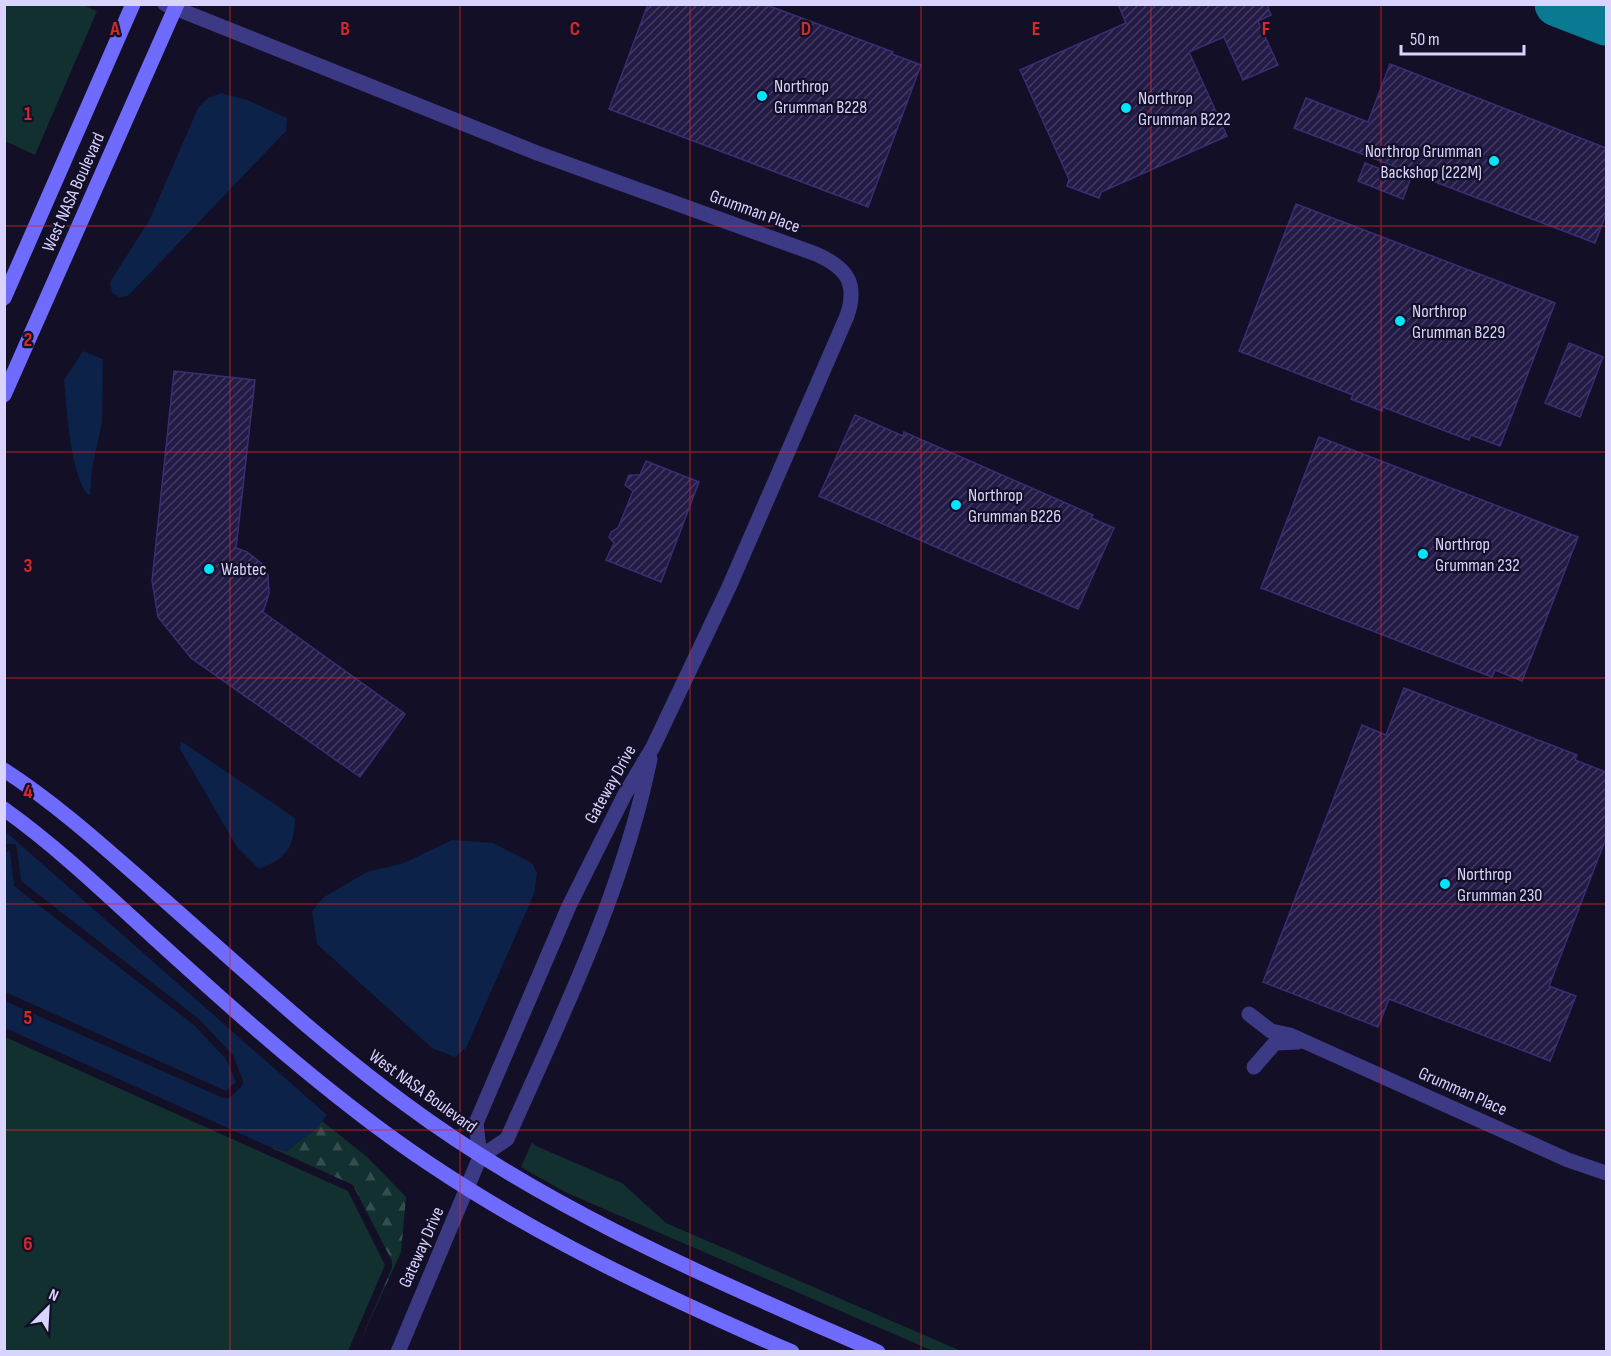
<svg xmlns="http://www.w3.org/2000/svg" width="1611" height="1356" font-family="'Sofia Sans Condensed',sans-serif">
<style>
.grass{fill:#12302f}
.forest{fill:url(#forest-firs)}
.water{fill:#0c2248}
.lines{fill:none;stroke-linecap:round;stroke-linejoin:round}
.taxiway{stroke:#0a7a92;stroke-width:45}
.building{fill:url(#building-hatch);stroke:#3b2d73;stroke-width:1.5}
.minor{stroke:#3d3a85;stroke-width:15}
.secondary{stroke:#6f6bff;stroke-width:15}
.grid{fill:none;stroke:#d62828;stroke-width:1.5;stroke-opacity:0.55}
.poi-dot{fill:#00e5ff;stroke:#130f26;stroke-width:2}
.labels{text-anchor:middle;stroke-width:4.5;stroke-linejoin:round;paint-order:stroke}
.poi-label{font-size:18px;fill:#d9d4ff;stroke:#130f26;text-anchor:start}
.street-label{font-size:18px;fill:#d9d4ff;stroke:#130f26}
.grid-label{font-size:20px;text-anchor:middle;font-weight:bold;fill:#d62828;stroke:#130f26;stroke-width:4.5;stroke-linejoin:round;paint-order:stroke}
</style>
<defs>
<pattern id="forest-firs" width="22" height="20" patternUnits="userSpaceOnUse" patternTransform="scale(1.5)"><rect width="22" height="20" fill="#12302f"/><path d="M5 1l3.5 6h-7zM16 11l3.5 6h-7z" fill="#344d4e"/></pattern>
<pattern id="building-hatch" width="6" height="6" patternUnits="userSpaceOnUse" patternTransform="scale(1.5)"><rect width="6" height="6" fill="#241b47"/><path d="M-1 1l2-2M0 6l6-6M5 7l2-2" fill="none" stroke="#433b63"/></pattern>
</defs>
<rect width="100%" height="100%" fill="#130f26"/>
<!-- grass -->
<path class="grass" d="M5,4L83,5L97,11L35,155L5,141Z
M5,1037L348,1191L385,1265L348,1351H5Z
M532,1142L536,1146L622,1183L666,1223L961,1351H933L565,1192L521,1167Z"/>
<!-- forest -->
<path class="forest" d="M322,1121L367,1157L406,1197L401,1252L356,1351L392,1268V1261L353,1185L272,1148L287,1151Z"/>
<!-- water -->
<path class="water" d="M221,93L247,100L287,118L286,131L128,296L119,297L112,293L110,282L149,221L198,108L208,98Z
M83,351L103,359L102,422L92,469L90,496C70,479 67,408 64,380Z
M181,741L295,818C294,848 287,858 259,869L237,847L180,749Z
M5,831L327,1115L317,1128L287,1151L272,1148L5,1028V1001L223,1098H229L242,1086L243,1081L233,1055L199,1019L21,881L17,849L15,844H5Z
M452,840L493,843L532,863L537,873L534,894L466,1048L455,1057L432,1048L317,944L312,911L324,897L367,872L404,863Z
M10,851L14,886L194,1025L226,1059L236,1082L226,1091L5,992L4,852Z"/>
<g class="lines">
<!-- taxiway -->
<path class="taxiway" d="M1557,4L1606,23"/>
</g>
<!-- building -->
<path class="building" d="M648,4H764L893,52L892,54L921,65L868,207L609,109Z
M1118,4H1269L1268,8L1271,15L1258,21L1278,65L1243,80L1224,37L1189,52L1227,136L1101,192L1099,198L1067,186L1069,179L1020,70L1126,23Z
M1390,64L1606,148V214L1595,243L1294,128L1306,98L1368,122Z
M1365,163L1410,180L1403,199L1358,181Z
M1296,204L1555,303L1500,446L1471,435L1469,440L1383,407L1382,411L1351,399L1353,395L1239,351Z
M1569,343L1603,357L1580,417L1545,403Z
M174,371L255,380L236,548L247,552L261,563L268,575L269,594L263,612L405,714L360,777L191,658L158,617L152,581Z
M855,415L903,436L904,432L977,464L1093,515L1091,518L1114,528L1078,609L819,496Z
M1319,437L1578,537L1522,681L1495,670L1492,677L1261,588Z
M646,461L699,482L661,582L606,560L614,543L609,537L611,532L618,528L633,491L625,485L629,475H640Z
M1404,688L1577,755L1575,760L1606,772V838L1549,986L1576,996L1550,1061L1389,999L1378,1027L1263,982L1362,725L1386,735Z"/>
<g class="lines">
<!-- minor -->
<path class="minor" d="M165,4L537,153L816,254C847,268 858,283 847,316L729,587L653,747L625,794L569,906L476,1123L480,1157L398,1352
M1249,1014L1271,1031L1290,1035L1568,1160L1606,1173
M1254,1067L1275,1043L1298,1042
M480,1157L507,1139C562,1015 623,892 650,759"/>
<!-- secondary -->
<path class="secondary" d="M4,298L133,4
M4,395L177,4
M4,770C58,805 105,848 153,890C235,962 316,1038 404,1103C549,1211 713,1279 878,1352
M4,809C57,847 103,891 151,935C219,997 288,1059 360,1114C492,1216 640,1286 792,1352"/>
</g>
<!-- grid -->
<path class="grid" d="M230,4V1352M460,4V1352M690,4V1352M921,4V1352M1151,4V1352M1381,4V1352M4,226H1606M4,452H1606M4,678H1606M4,904H1606M4,1130H1606"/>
<!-- markers -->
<g class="poi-dot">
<circle cx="762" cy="96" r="6"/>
<circle cx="1126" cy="108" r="6"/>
<circle cx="1494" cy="161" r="6"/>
<circle cx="1400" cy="321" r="6"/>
<circle cx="956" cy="505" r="6"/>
<circle cx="1423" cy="554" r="6"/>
<circle cx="209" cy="569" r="6"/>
<circle cx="1445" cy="884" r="6"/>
</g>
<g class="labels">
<!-- poi labels -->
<g class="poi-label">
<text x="774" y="92">Northrop<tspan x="774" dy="21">Grumman B228</tspan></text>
<text x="1138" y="104">Northrop<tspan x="1138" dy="21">Grumman B222</tspan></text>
<text x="1482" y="157" text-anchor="end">Northrop Grumman<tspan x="1482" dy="21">Backshop (222M)</tspan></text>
<text x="1412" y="317">Northrop<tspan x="1412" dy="21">Grumman B229</tspan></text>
<text x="968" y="501">Northrop<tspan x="968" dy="21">Grumman B226</tspan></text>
<text x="1435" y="550">Northrop<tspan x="1435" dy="21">Grumman 232</tspan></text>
<text x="221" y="575">Wabtec</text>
<text x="1457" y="880">Northrop<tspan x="1457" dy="21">Grumman 230</tspan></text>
</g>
<!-- street labels -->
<g class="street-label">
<text transform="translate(73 192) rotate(-66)" y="6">West NASA Boulevard</text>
<text transform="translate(755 211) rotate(20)" y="6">Grumman Place</text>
<text transform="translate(610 784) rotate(-61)" y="6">Gateway Drive</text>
<text transform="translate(423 1091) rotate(36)" y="6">West NASA Boulevard</text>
<text transform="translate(1463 1091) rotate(24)" y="6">Grumman Place</text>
<text transform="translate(421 1247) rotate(-66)" y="6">Gateway Drive</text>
</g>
</g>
<g class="grid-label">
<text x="115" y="35">A</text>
<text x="345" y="35">B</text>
<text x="575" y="35">C</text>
<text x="806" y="35">D</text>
<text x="1036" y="35">E</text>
<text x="1266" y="35">F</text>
<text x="28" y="120">1</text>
<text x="28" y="346">2</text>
<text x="28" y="572">3</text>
<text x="28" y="798">4</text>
<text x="28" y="1024">5</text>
<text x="28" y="1250">6</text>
</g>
<!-- border -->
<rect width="1611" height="1356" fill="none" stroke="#d9d4ff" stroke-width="12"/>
<!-- north arrow -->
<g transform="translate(48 1308) rotate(24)" stroke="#130f26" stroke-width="4.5" paint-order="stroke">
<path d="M0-4.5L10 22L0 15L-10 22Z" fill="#d9d4ff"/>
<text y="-9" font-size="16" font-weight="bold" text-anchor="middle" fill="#d9d4ff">N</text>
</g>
<!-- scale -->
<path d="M1401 45v9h123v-9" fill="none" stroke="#d9d4ff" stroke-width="3"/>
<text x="1410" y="45" font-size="18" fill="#d9d4ff" stroke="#130f26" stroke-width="4.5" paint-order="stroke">50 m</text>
</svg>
